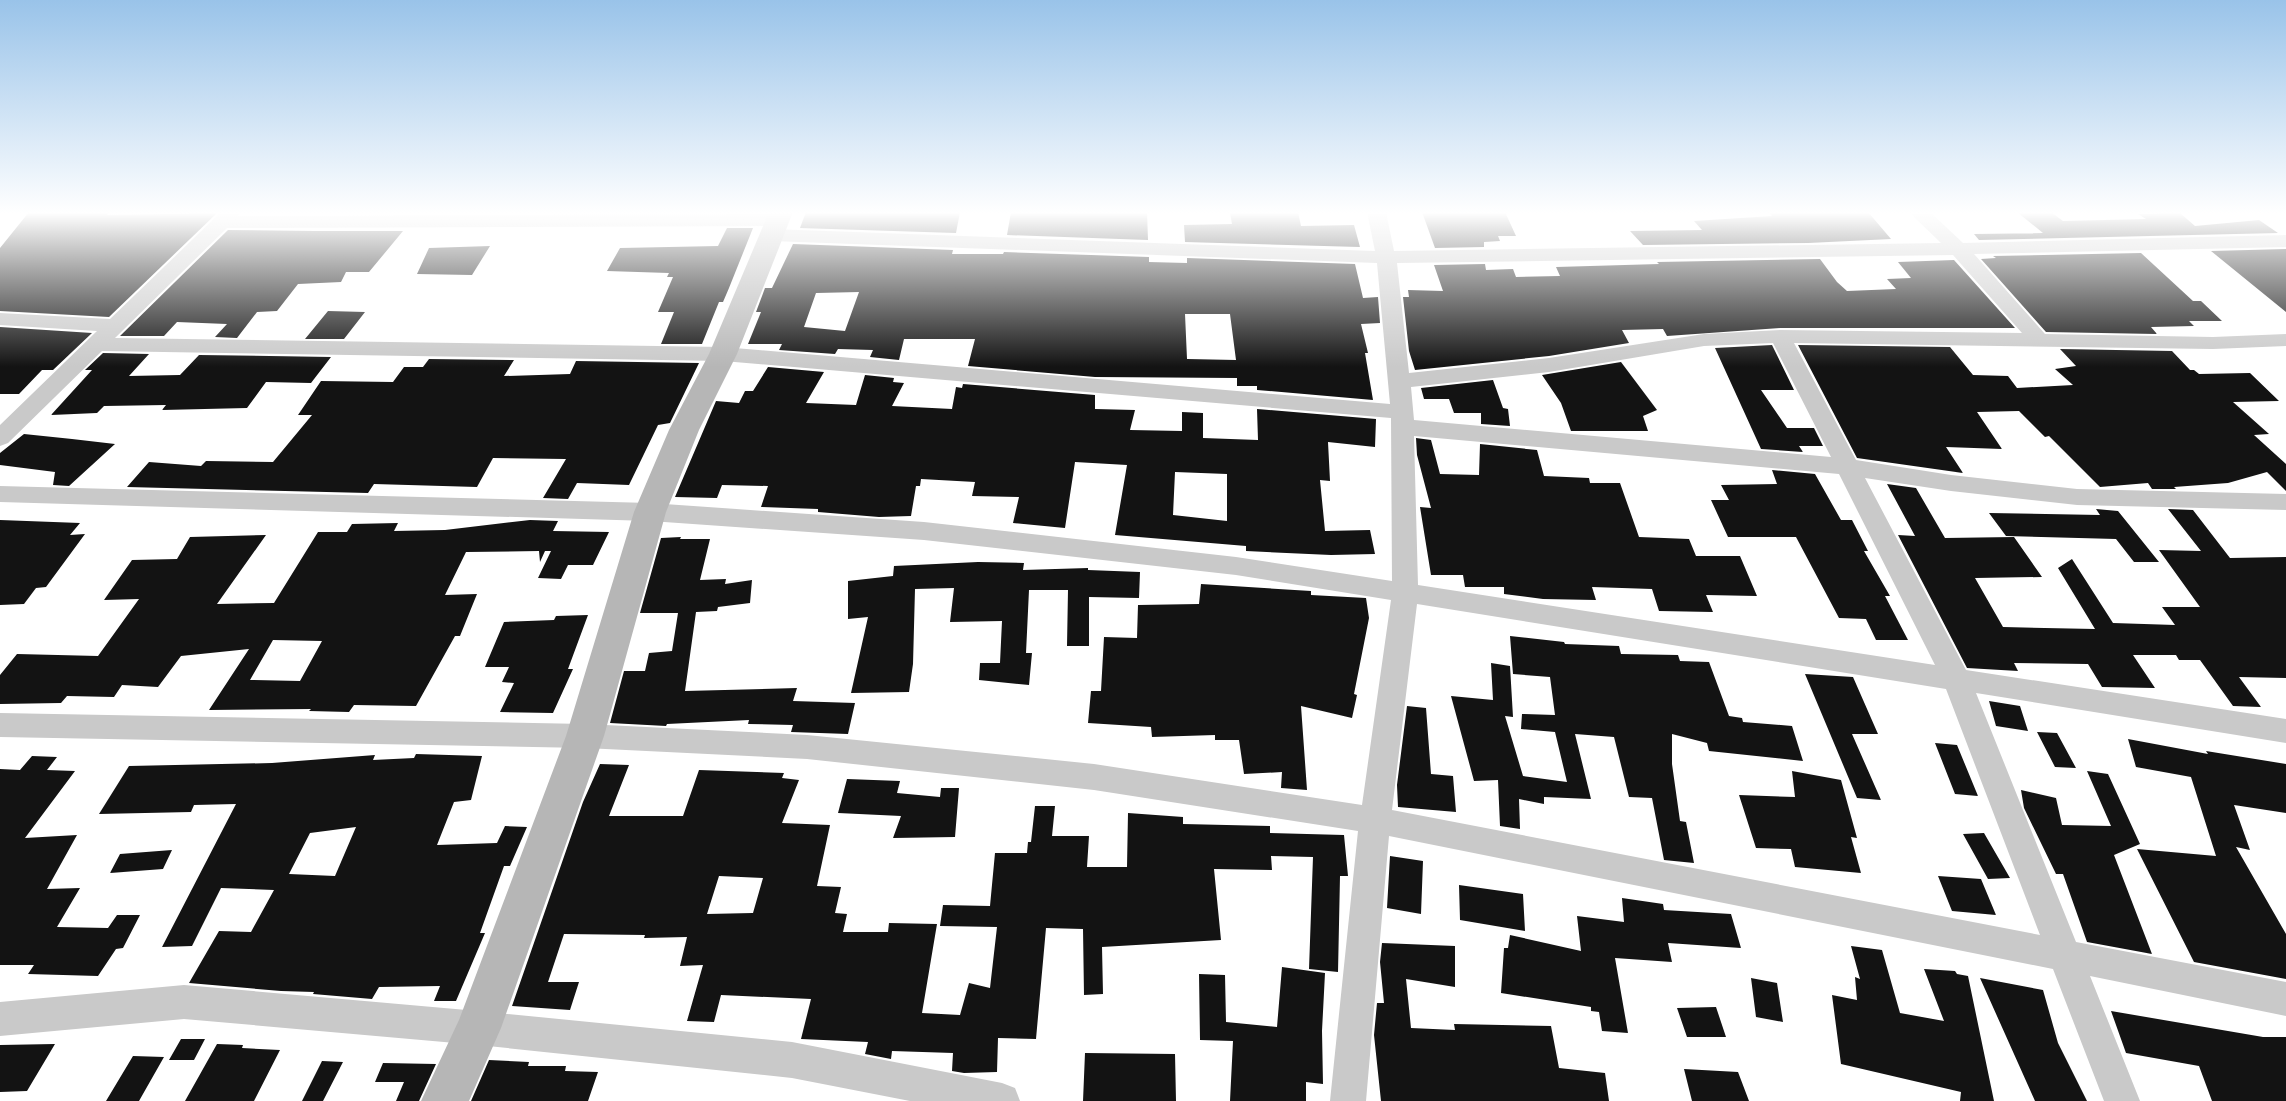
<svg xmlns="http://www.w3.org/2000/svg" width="2286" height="1101" font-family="'Varela Round',sans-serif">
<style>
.building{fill:#131313;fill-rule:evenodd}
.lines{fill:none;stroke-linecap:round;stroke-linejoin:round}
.street{fill:#c9c9c9;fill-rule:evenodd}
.secondary{fill:#b6b6b6;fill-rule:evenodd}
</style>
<rect width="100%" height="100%" fill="#fff"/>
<!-- building -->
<path class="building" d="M29,212H109L107,215L217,213L109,317L0,311V248Z
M806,212H960L956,233L800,228Z
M1011,212H1147L1148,240L1007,235Z
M1230,212H1298L1301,226L1354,225L1360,247L1185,242L1184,225L1232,224Z
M1422,212H1505L1516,236H1498L1500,241L1484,242V247L1435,248Z
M1769,212H1868L1891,239L1808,243L1643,245L1630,231L1702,230L1694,221L1772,216Z
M2017,212H2051L2063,221L2146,219L2138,214L2180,213L2195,226L2259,220L2278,233L1979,240L1974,234L2043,233Z
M727,228H753L729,288L723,302H719L702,344H661L674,312H658L673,277H667L669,273L607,271L620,248L718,246Z
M228,230L314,231H403L369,272H346L341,282L298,284L277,311L257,312L237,338L215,337L227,324L177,322L164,336H120Z
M793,244L953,250L952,254H1003L1004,252L1149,257V262L1187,263V258L1355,264L1363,298L1378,297L1380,323L1361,324L1368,353H1365L1373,400L1257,390V386H1237V378L1095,377L968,366L975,339H904L899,360L870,357L873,350L838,349L835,354L779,350L782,344H748L761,312H756L765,288H772ZM859,292L845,331L804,327L816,293ZM1185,314H1230L1236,360L1187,359Z
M490,246L472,275L417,274L429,248Z
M2286,249V312L2211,251Z
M2141,253L2193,301H2201L2222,321H2189L2194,326L2151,327L2157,334L2046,332L1981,259L1996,258L1993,256Z
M1820,259L1837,282L1847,291L1896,289L1887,279L1911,278L1898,262L1954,260L2015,328H1780L1667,336L1663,329L1622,330L1629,343L1549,356L1415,370L1409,351L1403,297H1409L1408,290L1443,291L1434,265L1485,264L1486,270L1513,269L1516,277L1560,276L1556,267L1659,264L1657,262Z
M328,311L365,312L344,339H305Z
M0,327L92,333L53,370H42L19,394H0Z
M1772,345L1794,390H1761L1787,428H1814L1823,446H1799L1803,452L1761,449L1715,348Z
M1798,345L1950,347L1973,375L2008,376L2017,388L2073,385L2055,369L2076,366L2060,349L2172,351L2190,370H2194L2199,374L2250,373L2279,401L2233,402L2269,434L2254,435L2286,464V491L2267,472L2228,483L2174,487L2176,489H2152L2148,483L2100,487L2049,436L2045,437L2019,411L1977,412L2002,449L1946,447L1963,473L1857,458Z
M103,353L149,354L129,376L180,375L199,355L331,357L311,383L266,382L247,408L162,410L166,405L104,406L97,413L51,415L92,370H85Z
M429,359L514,360L504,376L570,374L576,361L699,363L670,423L658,425L629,485L577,483L568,499L543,498L566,459L493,458L477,487L374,484L368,493L127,487L149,462L201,466L206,461L273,462L312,415H298L321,381L393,382L404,367H423Z
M1621,362L1657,410L1643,416L1648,431H1571L1561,403L1542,375Z
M768,367L824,372L806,403L856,405L865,375L894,378L893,382L904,383L892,406L952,409L956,387L962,388L963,384L1095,395V409L1135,410L1130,430L1182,431V412L1203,413V438L1258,440L1257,409L1376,419L1375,447L1328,442L1330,481L1320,480L1325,531L1370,530L1375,554L1331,555L1246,551V546L1115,535L1127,465L1075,462L1065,528L1013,523L1019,497L972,496L975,482L921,479L920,486H916L911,516L879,517L818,512V509L761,507L768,486L722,485L717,498L675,497L716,401L739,403L745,391H753ZM1175,472L1227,474V521L1173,515Z
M1493,380L1503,408L1508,409L1510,426L1481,424V413H1454L1449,399H1424L1421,388Z
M24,434L72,439L115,444L69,486L53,485L55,472L0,465V453Z
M1416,438L1431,440L1440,474L1479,475L1480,444L1537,450L1544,476L1589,478L1590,483H1620L1639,537L1689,539L1696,556H1740L1757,596L1706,595L1713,612L1659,611L1652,589L1592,587L1596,600L1543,599L1504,594V587H1465L1463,575H1431L1420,507L1431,508L1417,455Z
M1772,470L1815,474L1841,520H1852L1868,551H1864L1890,596H1885L1908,640H1876L1866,619L1839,618L1796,537H1728L1711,500H1729L1721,485L1777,484Z
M1887,484L1916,488L1945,538L2014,537L2042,577L1975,578L2003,627L2095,629L2058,568L2072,559L2113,623L2175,625L2162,607H2200L2159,550L2201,551L2168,509L2193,510L2230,558L2286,557V678L2239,677L2261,707L2233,706L2200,660H2179L2176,655H2133L2155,688L2102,687L2088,664L2014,663L2018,671L1967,668L1898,535L1915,536Z
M2096,509L2118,511L2159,562H2134L2116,539L2006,536L1989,513L2100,515Z
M0,520L80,523L70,535L85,534L46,587L36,588L24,604L0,605Z
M530,520L558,521L553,531L609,532L593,565H568L561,579L538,578L551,551H545L540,562L539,551L466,552L445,595L477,594L460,636H455L416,706L354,705L349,712L309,711L311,709L209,710L249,649L181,656L158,687L122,685L114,697L67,696L61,703L0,704V675L17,654L98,656L139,599L104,600L132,560L177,559L190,537L266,535L217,604L274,603L318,532H347L352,524L398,523L394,531L445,530ZM273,640L322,641L300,681L250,680Z
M681,537L680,539H710L700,580L726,579L725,584L752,580L750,603L718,607L717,611L696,612L685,691L797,688L793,701L855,703L848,734L791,732L793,725L748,724L749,720L667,724L666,726L610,723L624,671H645L649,653L672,651L678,613H640L661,538Z
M978,562L1024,563L1023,570L1088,568V570L1140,572L1139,598L1089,597V646H1067L1068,590H1029L1026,653H1032L1029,685L979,680L980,663H1000L1002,621L950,622L954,588L915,589L913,664L909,692L851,693L868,617L848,619V581L893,576L894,566Z
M1201,584L1311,591V595L1366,598L1369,618L1354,694L1357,695L1352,718L1301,706L1307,790L1281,788L1282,772L1244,774L1239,740H1215V735L1152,737L1151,727L1088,723L1091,691H1101L1104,637L1137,638L1138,605L1199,604Z
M588,615L568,669H573L553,713L500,712L514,683L502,682L509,667H485L504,622L554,620L556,616Z
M1510,636L1564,642L1565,644L1619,646L1621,654L1678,655L1680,661L1709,662L1729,716L1742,718L1743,722L1792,726L1803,761L1709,751L1707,743L1672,734V764L1680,821L1686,822L1694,863L1664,860L1652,798L1629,797L1614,737L1575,734L1591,799L1544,797V804L1519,799L1520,829L1500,826L1498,780L1474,781L1451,696L1493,700L1491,663L1510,666L1513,717L1505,716L1523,776L1567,782L1555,732L1521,729L1522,714L1555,715L1550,677L1513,674Z
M1805,674L1853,677L1878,734H1852L1881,800L1857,798Z
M1989,701L2020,706L2028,731L1996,726Z
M1407,706L1426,708L1431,774L1453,776L1456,812L1398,807L1397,785Z
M2037,732L2057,733L2076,768L2055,767Z
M2128,739L2208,754L2206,751L2286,764V813L2234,805L2250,850L2236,847L2286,934V979L2194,962L2137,849L2216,856L2191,777L2136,767Z
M1935,743L1957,745L1978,796L1955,794Z
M416,754L482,756L471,800L454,802L437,845L497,843L505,826L527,827L510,866H504L480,933H485L456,1001H434L440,986L379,987L372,999L313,994L314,992L281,991L189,983L219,931L251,932L274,890L221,888L192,946L162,947L236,804L194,805L191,812L99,814L129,766L272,763L375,755L373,760L414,758ZM356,827L335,876L289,874L310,833Z
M32,756L57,757L47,770L75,771L25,838L77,835L47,889L80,888L57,927L108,928L117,915H140L123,948L116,949L98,976L28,974L34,965H0V769L20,770Z
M600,764L629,765L609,816H683L699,770L784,773L782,778L799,780L782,823L830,825L817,886L841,887L835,913L847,914L843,932H888L889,923L937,924L922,1013L960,1015L969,983L990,988L997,927L940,926L943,905L990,906L995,853H1027L1028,842H1031L1035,806H1055L1052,836H1089L1087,867H1127L1128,813L1183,817V824L1270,826V833L1344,835L1348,876H1340L1338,972L1309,969L1313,857L1271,856L1272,870L1214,869L1221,940L1102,947L1103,994L1084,995L1083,929L1046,928L1036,1039L998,1038L997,1072L964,1073L952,1071L953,1053L892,1051L891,1059L865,1054L868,1042L801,1039L811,999L721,995L714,1022L687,1021L703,965L680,966L687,937L644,938L645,935L564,934L548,982H579L570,1010L512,1006L583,802ZM719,876L763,878L753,913L707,914Z
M1792,771L1841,780L1857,838L1851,837L1861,873L1795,867L1791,849L1756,848L1739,795L1795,797Z
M2087,771L2108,774L2140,844L2114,855L2152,954L2087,942L2063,874H2056L2024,808L2021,790L2056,798L2062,825L2111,826Z
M847,779L900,781L897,793L940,797L941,788H959L955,837L893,838L901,816L838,813Z
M1984,833L2010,878L1988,879L1963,834Z
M172,850L163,869L110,873L120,854Z
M1390,856L1423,861L1421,914L1387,908Z
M1938,876L1981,879L1996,915L1952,911Z
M1459,885L1523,894L1525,931L1460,920Z
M1622,898L1663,904L1664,910L1731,914L1741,948L1668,943L1672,962L1615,958L1628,1033L1602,1031L1599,1012L1591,1011V1007L1501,993L1504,948H1508L1510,935L1581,951L1577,916L1624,922Z
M1382,943L1455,946V987L1406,979L1411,1028L1455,1030L1454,1024L1551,1026L1559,1068L1605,1073L1609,1101H1381L1374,1035L1377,1003H1384L1380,962Z
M1851,946L1882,950L1900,1013L1944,1021L1924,969L1955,971L1957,974L1968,976L1994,1101H1960L1961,1092L1841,1064L1832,995L1857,1000L1855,977L1860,979Z
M1282,967L1325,973L1322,1031L1323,1084L1306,1082V1101H1230L1233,1041L1200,1040L1199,974L1225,975L1226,1022L1277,1027Z
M1751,978L1777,983L1783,1022L1756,1017Z
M1980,978L2043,990L2058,1043L2087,1101H2035Z
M1716,1007L1726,1037H1687L1677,1008Z
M2111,1011L2263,1037H2286V1101H2212L2199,1066L2126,1053Z
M181,1039H205L194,1060H169Z
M55,1044L27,1091L0,1092V1045Z
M217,1044L243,1045L242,1048L280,1050L254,1101H185Z
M1085,1053L1175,1054L1176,1101H1083Z
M133,1056L164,1057L139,1101H106Z
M489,1060L529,1062L528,1066H566L565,1071L598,1072L588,1101H471Z
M322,1061L343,1062L323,1101H302Z
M383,1063L436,1064L419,1101H396L404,1082H375Z
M1684,1069L1738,1072L1749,1101H1692Z"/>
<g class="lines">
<!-- street -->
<path class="street" d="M221,212H241L238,216L779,214L786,216L788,220L786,224L779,226L227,228L115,338L723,347L1390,404L1377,263L772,241L765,239L762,235L765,231L772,229L1375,251L1367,212H1386L1394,251L1941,243L1909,212H1930L1963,243L2286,235V247L1974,254L2045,334L2213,337L2286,334V346L2213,349L1794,343L1856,460L1951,475L2077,489L2286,494V510L2077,505L1951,491L1865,478L1966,670L2286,719V743L1976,693L2076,942L2286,982V1016L2090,976L2140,1101H2104L2053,969L1389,836L1366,1101H1330L1358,831L1094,790L807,759L585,748L0,737V713L585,724L807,735L1094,764L1362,805L1391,600L1236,575L924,540L650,521L0,502V486L650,503L924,522L1236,557L1392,581L1391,418L723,361L102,351L8,443L0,446V425L97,331L0,325V313L110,319ZM1953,255L2022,333L1780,330L1704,334L1549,358L1409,373L1397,263ZM1773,343L1831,457L1414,420L1411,387L1549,372L1704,346ZM1414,436L1839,474L1935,665L1418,585ZM1417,604L1946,689L2040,935L1392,810Z
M184,985L478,1011L792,1042L1002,1083L1015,1088L1020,1101H910L792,1078L478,1045L184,1019L0,1036V1002Z"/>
<!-- secondary -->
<path class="secondary" d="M769,212H793L737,354L699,430L666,512L604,736L501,1028L469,1101H421L459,1020L566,736L634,512L669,430L709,354Z"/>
</g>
<!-- sky -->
<linearGradient id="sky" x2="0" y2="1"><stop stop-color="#99c3e9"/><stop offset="0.58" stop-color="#fff"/><stop offset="1" stop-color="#fff" stop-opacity="0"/></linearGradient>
<rect width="2286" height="367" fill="url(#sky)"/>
</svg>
